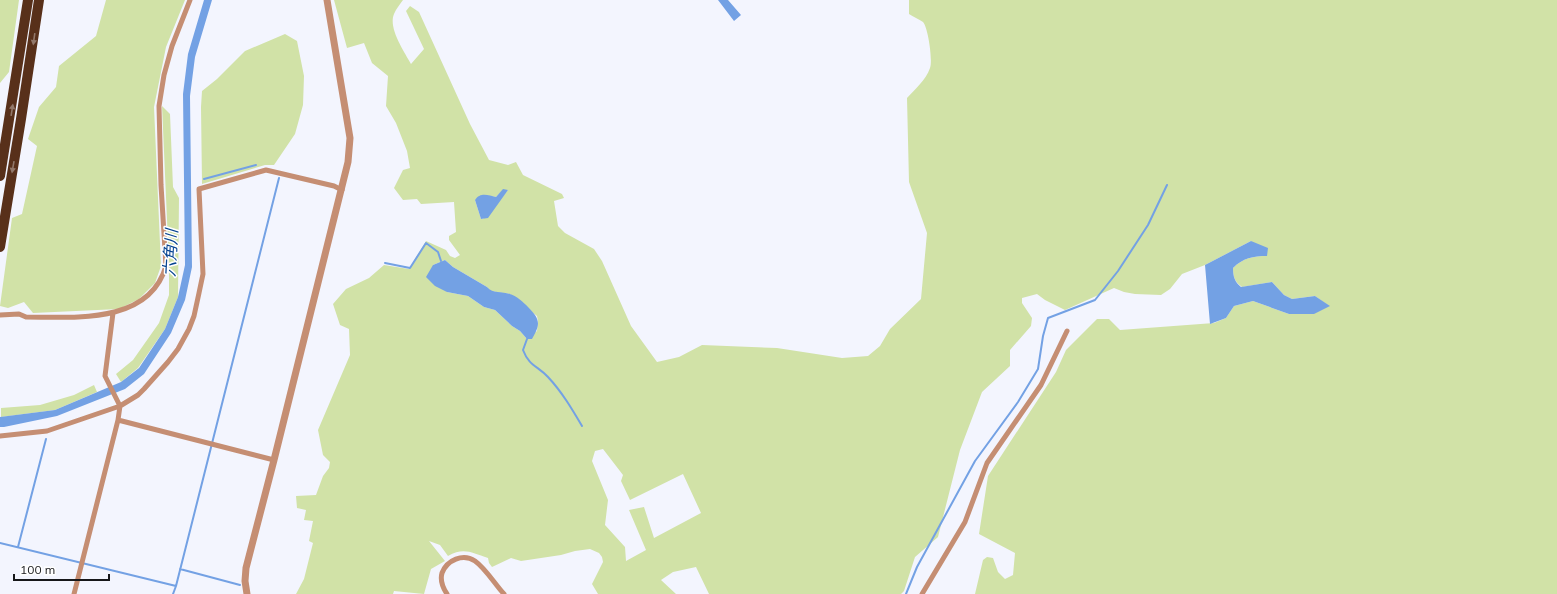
<svg xmlns="http://www.w3.org/2000/svg" width="1557" height="594" font-family="Mulish,'Noto Sans JP',sans-serif">
<style>
.green{fill:#d1e2a7;fill-rule:evenodd}
.water{fill:#73a1e4}
.lines{fill:none;stroke-linecap:round;stroke-linejoin:round}
.stream{stroke:#73a1e4;stroke-width:2}
.minor{stroke:#c58e73;stroke-width:5}
.tertiary{stroke:#c58e73;stroke-width:7}
.motorway{stroke:#58301a;stroke-width:10}
.oneway{fill:#92786a}
.labels{text-anchor:middle;stroke-width:3;stroke-linejoin:round;paint-order:stroke}
.water-label{font-size:16px;font-style:italic;fill:#054391;stroke:#fff}
</style>
<rect width="100%" height="100%" fill="#f3f5fe"/>
<!-- green -->
<path class="green" d="M0,0H19L9,72L0,83Z
M106,0H185L166,47L154,107L161,266L155,283L139,299L119,309L33,313L24,302L8,308L0,306L12,218L22,214L37,146L28,139L39,107L56,87L59,66L96,36Z
M334,0H403C400,4 396,9 394,14C388,28 404,51 411,64L424,49L406,11L410,6L419,12L470,124L489,160L508,165L516,162L523,175L562,194L564,198L554,201L558,226L565,233L594,249L602,261L631,326L657,362L679,357L702,345L777,348L842,358L868,356L880,346L890,329L921,299L927,233L909,182L907,98C914,90 926,80 930,68C933,61 928,27 923,22C919,19 913,17 909,14V0H1557V594H975L983,560L987,557L993,558L998,572L1005,579L1013,575L1015,553L979,534L988,476L1056,372L1066,350L1097,319H1109L1120,330L1214,323L1226,318L1234,306L1253,301L1289,314L1329,306L1315,296L1292,299L1284,295L1272,282L1242,287C1235,282 1233,277 1233,268C1243,258 1253,256 1267,256L1251,241L1205,265L1182,274L1170,289L1161,295L1135,294L1124,292L1114,288L1065,310L1045,300L1037,294L1022,298V303L1032,318L1031,326L1010,350V366L982,392L960,450L938,537L915,557L904,591L901,594H709L696,567L673,572L661,580L676,594H598L592,584L603,562L602,557L599,553L590,549L575,551L561,555L521,561L511,558L492,567L489,563L488,558C472,553 464,547 448,556L440,545L429,541L445,561L431,569L424,594L394,591L393,594H296L304,579L313,543L309,541L313,521L304,520L306,510L297,508L296,496L316,495L323,476L329,468L330,462L323,455L318,430L350,355L349,329L340,325L333,304L346,289L369,278L384,265L409,269L426,241L446,250L450,256L455,258L460,255L449,240V236L456,232L454,202L421,204L417,199L403,200L394,188L403,170L410,168L407,151L396,123L386,106L388,76L372,63L364,43L347,48ZM503,190H508L483,219H481L475,200L482,195L496,197ZM445,260L453,267L487,287L490,291L510,294L537,316L538,321L537,331L527,339L520,331L512,326L495,310L484,307L468,296L447,292L433,265ZM603,449L623,475L621,481L630,500L683,474L701,513L654,538L644,507L629,510L646,550L626,561L625,547L605,525L608,500L592,461L595,451Z
M285,34L297,41L304,76L303,105L295,134L274,165H265L202,184L201,107L202,91L217,79L245,51Z
M162,106L170,114L173,187L179,198L178,297L165,329L138,368L121,382L116,374L133,360L159,323L169,295V265Z
M94,385L97,392L55,410L1,417V408L40,405L74,395Z"/>
<!-- water -->
<path class="water" d="M204,0H212L195,57L190,96L192,267L185,300L171,333L144,374L125,389L57,416L4,427H0V417L55,410L121,382L139,368L165,329L178,297L185,265L183,94L188,54Z
M718,0H728L741,15L734,21Z
M503,189L508,190L488,218L481,219L475,200C480,192 488,195 496,197Z
M1251,241L1268,248L1267,256C1253,256 1243,258 1233,268C1233,277 1235,282 1241,287L1272,282L1284,295L1292,299L1315,296L1330,306L1314,314H1289L1253,301L1234,306L1226,318L1210,324L1205,265Z
M445,260L453,267L487,287C493,294 502,291 510,294C517,296 523,302 528,307C540,319 541,324 532,339H527L520,331L512,326L495,310L484,307L468,296L447,292L435,286L426,277L433,265Z"/>
<g class="lines">
<!-- stream -->
<path class="stream" d="M204,179L256,165
M385,263L410,268L426,243L438,252L441,261
M527,339L523,350C529,366 538,366 548,377C562,392 572,409 582,426
M0,543L176,586L279,178
M18,547L46,439
M180,569L240,585
M173,594L176,586
M906,594L917,567L975,461L1018,402L1038,369L1043,336L1048,318L1095,300L1118,271L1148,225L1167,185"/>
<!-- minor -->
<path class="minor" d="M0,315L19,314L26,317C73,317 149,325 166,266L161,185L159,106L164,75L172,46L190,0
M118,420L274,460
M0,436L47,431L120,406L138,395L144,389L168,362L178,349L189,329L194,316L199,293L203,274L199,189L266,170L334,186L342,190
M74,594L118,420L120,406L105,376L113,313
M447,594C443,588 440,580 442,573C447,560 463,553 475,561C485,568 495,584 504,594
M922,594L965,522L987,463L1041,385L1067,331"/>
<!-- tertiary -->
<path class="tertiary" d="M247,594L245,581L246,568L274,460L348,162L350,138L327,0"/>
<!-- motorway -->
<path class="motorway" d="M0,176L28,0
M0,247L21,119L39,0"/>
</g>
<!-- one-way arrows -->
<defs><path id="oneway-solid" d="M-6-.8H1V-3.2L6.5 0L1 3.2V.8H-6Z"/></defs>
<g class="oneway">
<use href="#oneway-solid" transform="translate(34 39) rotate(98)"/>
<use href="#oneway-solid" transform="translate(12 110) rotate(-81)"/>
<use href="#oneway-solid" transform="translate(13 167) rotate(100)"/>
</g>
<g class="labels">
<!-- water labels -->
<g class="water-label">
<text transform="translate(170 253) rotate(-87)" y="6">六角川</text>
</g>
</g>
<!-- scale -->
<path d="M14 574v6h95v-6" fill="none" stroke="#16171a" stroke-width="2"/>
<text x="20" y="574" font-size="12" fill="#16171a" stroke="#ffffff" stroke-width="3" paint-order="stroke">100 m</text>
</svg>
